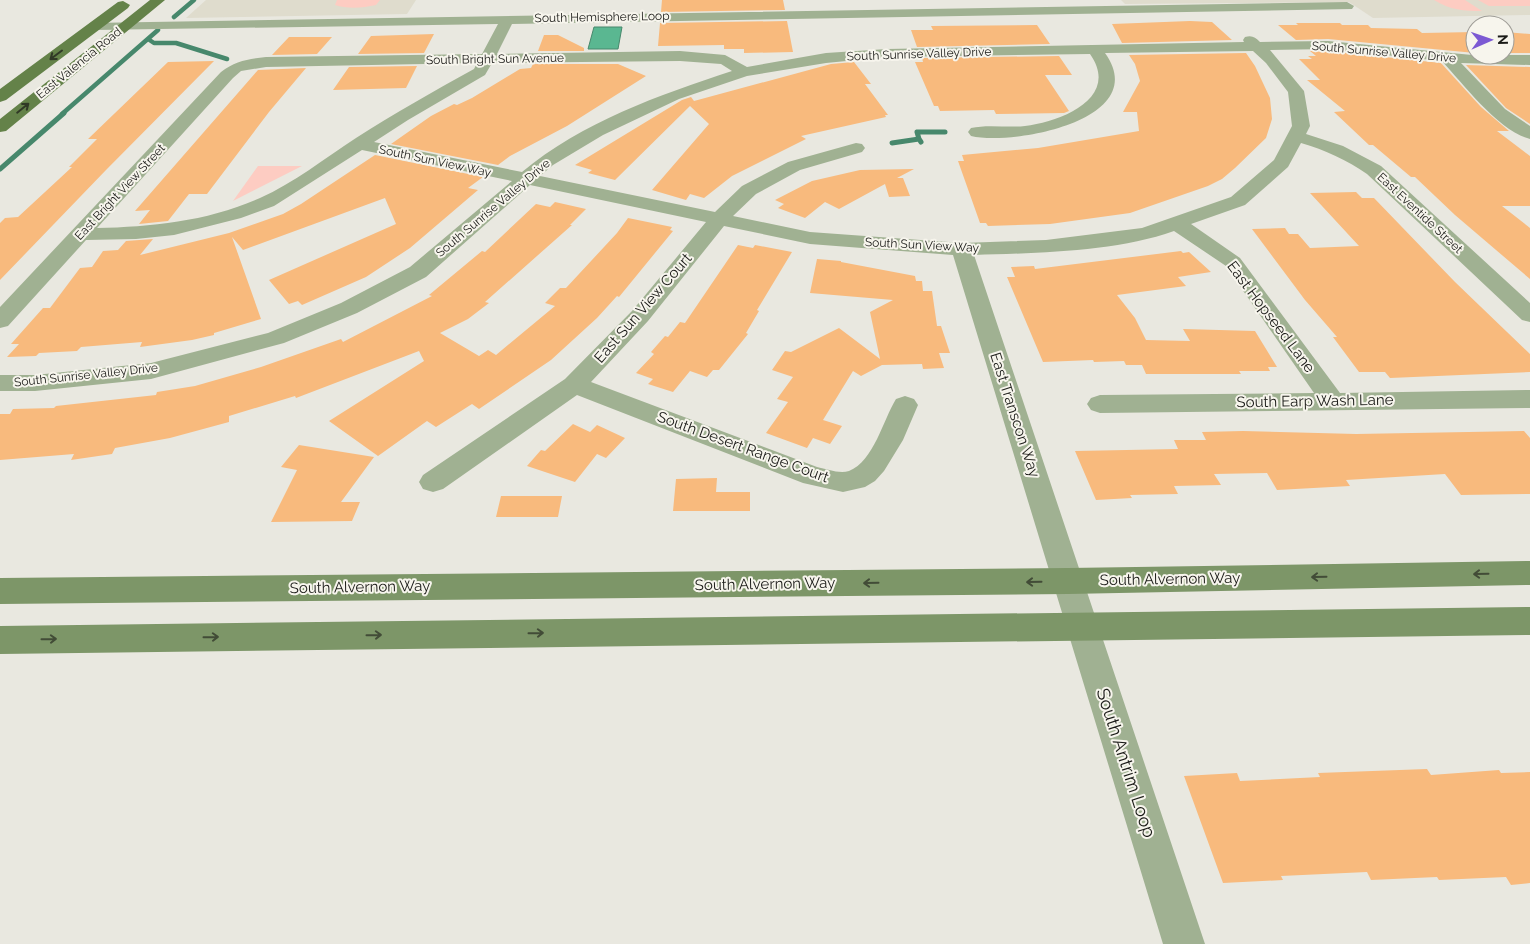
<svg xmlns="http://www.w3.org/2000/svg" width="1530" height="944" font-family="Raleway,sans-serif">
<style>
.built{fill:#dfdccd}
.green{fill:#fdccc2}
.water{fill:#5ab791;stroke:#47886c}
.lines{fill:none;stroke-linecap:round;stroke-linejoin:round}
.stream-far1{stroke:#47886c;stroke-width:4.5}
.stream{stroke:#47886c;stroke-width:5}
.building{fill:#f8ba7d}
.minor{fill:#a0b192;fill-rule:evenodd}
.secondary{fill:#7d9668;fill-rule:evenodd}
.primary{fill:#648249;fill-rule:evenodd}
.oneway{stroke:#303926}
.oneway2{stroke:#424c37}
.labels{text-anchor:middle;stroke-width:4;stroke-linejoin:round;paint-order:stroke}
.far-street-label{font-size:12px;fill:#1a1a17;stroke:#f7f5ed}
.street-label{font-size:15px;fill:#1a1a17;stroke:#f7f5ed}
.near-street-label{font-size:18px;fill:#1a1a17;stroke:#f7f5ed}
</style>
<rect width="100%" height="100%" fill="#e9e8e0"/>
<!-- built -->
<path class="built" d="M206,0H416L407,14L186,18Z
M1121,0H1530V15L1373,18L1349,2L1125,4Z"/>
<!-- green -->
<path class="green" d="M337,0H380L376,5C363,8 347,9 335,5Z
M1434,0H1465L1482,11C1464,11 1450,10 1434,0Z
M1478,0H1530V6H1489Z
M258,166H302L233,201Z"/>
<!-- water -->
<path class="water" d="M594,27H622L618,49H588Z"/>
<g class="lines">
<!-- stream-far1 -->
<path class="stream-far1" d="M174,17L194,0
M148,39L154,43H176L227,59
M62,114L158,30"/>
<!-- stream -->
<path class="stream" d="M919,139L917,132H945
M892,143L919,139L921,142
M0,169L64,113"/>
</g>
<!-- building -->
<path class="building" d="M662,0H783L785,10L661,12Z
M787,21L793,52L744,53V49H724V45L658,46L660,23Z
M1190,21L1212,22L1232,40L1122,43L1112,24Z
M1296,23H1340L1342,25H1368L1371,28L1417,29L1422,33L1475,32V53L1328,39L1296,40L1278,25H1298Z
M1037,25L1050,44L917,47L911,30H933L931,26Z
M1505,32L1530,34V53H1505Z
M434,34L424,53L358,54L371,36Z
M544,35H558L584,48V51H538Z
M289,37H332L317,54L272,55Z
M1310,51H1328L1441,63L1481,107L1509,131H1497L1530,156V206H1502L1530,228V279L1455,215L1415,177H1411L1373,145H1369L1334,112L1345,111L1307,80H1320L1299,59H1312L1308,56H1316Z
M1246,53L1255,66L1270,98L1272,119L1266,138L1235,168L1222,179L1208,186L1130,213L1050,224L988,226L986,223H980L958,161H964L962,155L1038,148L1139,131L1137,112H1123L1140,81L1135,64L1129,55Z
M1059,56L1072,75H1045L1069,111L1064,113L996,114L994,110L940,111L938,106H934L915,62H923L922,58Z
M214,61L106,170L0,280V223L5,218L18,217L72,167H69L97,139H88L168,62Z
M854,62L871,84H865L888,115H885L886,117L801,136L806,139L732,176L704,198L690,194L686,200L652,190L709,124L690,106L615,180L588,173L592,170L575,165L682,100L691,97L694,101L831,64Z
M533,64H618L646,76L567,126L510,156L498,165L391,144L431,116L454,104L457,105L472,98L520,69L531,68Z
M1466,65L1530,67V124L1506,108Z
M417,66L406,88L333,90L349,67Z
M306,68L269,112L207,194H189L168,221L139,224L150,210L135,211L258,70Z
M375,155L483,177L468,188L478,190L410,248L366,277L302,305L298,301L289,304L269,280L396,224L385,198L243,250L232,237L261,319L214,333V335L192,340L140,347L142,342L81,347L77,351L39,353L36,356L7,357L19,344H11L43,308H50L80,268L92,267L103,251L118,250L126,241L153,239L140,255L229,233L283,214L301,204Z
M914,169L897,178H903L910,196L889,197L885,184L839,209L825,202L805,218L778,208L784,204L775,200L812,181L860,170Z
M1356,192L1362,198H1374L1455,282L1530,354V372L1390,378L1385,372H1359L1333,337H1337L1305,300L1252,229L1285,228L1289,234H1298L1310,248L1359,246L1310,193Z
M555,202L586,209L570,225H572L485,302L489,303L468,319L440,333L479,356L488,350L496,355L555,306L545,303L560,288H566L617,233L628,218L672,227L670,230L673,231L619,297L617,296L597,318L551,360L479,409L472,404L436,427L427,421L378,456L329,421L424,361L419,351L296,398L295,396L229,416V422L170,438L115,448L112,454L71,460L74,454L0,460V414H10L13,409L54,408L56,406L156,395L157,392L195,386L261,367L341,339L343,342L432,296L429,295L482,251L485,252L536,204L550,207Z
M738,245L753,248L755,245L792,252L757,310L759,311L746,333L748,334L719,370H713L707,377L690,371L673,392L648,384L653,379L636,373L654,354L651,352L665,336L668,337L680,322L685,323Z
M1181,251L1183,253L1189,252L1211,272L1178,277L1186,286L1117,295L1135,318L1146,340L1190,341L1183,329L1255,331L1277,367H1268L1270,371H1239L1241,374H1146L1142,365H1126L1124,361L1094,362L1093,360L1043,362L1007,277H1015L1011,267L1034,266L1035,269Z
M817,259L841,261V262L915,276L916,281H922L923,291H932L937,326H941L950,353H939L944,368L923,369L922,364L882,365L861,376L853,371L823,420L842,426L830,444L813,438L807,448L766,433L788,402L777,399L793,377L772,370L785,351L791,352L839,328L880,359L870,312L893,300L810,293Z
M573,424L590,432L597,425L625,438L606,458L597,454L575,482L527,466L541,450L545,451Z
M1243,431L1356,434L1524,431L1530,438V494L1461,495L1445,474L1346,480L1350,486L1277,490L1267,473L1214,474L1221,485L1174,486L1178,494L1130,495L1132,498L1096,500L1075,451L1178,449L1174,440H1206L1202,432Z
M299,445L374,457L341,502H360L352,521L271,522L297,470L281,467Z
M717,478L716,492H750V511H673L676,479Z
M501,496H562L558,517H496Z
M1427,769L1431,775L1499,770L1501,773L1530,772V883L1511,885L1506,877L1439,880L1437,877L1371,880L1367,872L1281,876L1283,880L1223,883L1184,776L1237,773L1240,781L1320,777L1318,773Z"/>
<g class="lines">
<!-- minor -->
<path class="minor" d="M1347,2L1354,6L1352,9L512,24L497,54L680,51L725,55L747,67L826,53L887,49L1244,42L1243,40L1245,37C1252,35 1255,37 1260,42L1328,41L1472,55H1530V65L1461,63L1505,109L1530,126V139C1500,132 1463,84 1442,61L1328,49L1270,50L1304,91L1310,126L1306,134L1343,146L1381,166L1530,303V322L1522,320L1367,174C1347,160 1325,150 1301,143L1288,167L1245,205L1191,224L1240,258L1340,393L1530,390V408L1100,413L1091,410L1087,404L1091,398L1100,395L1314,393L1226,266L1174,231C1115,252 1037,253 974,255L1205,944H1163L953,255L810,244L724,226L648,321L591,382L817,467C827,469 839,474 849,471C874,461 883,420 896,399L905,396L914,399L918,405L903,440L884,471L875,481L865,487L843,492L803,483L577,395L443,489L433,492L423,489L419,482L423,475L565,379L632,311L706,222L530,185L426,277L357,313L284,343L151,379L35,391H0V375H35L151,363L268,333L341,303L410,267L512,181L362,150L274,206L241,218L174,235L136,239L86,240L8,326L0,328V307L221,72C235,61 249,59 266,57L482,54L498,24L95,30L90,29L88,26L90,23ZM1253,51L1266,63L1288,92L1292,126L1274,160L1231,197L1142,228L1046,240L962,243L810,232L733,216L756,194L800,170L862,152L865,148L862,144L856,143L788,162L742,186L715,212L540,176L553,165L603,135L679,99L747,76L826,63L887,57L1090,54C1121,98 1061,122 1025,126C1008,128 988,124 971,128L968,132L971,136C1013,146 1153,120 1105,53ZM680,61L721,64L732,71C659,95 582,122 522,172L374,142L408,120L485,75L492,63ZM477,63L474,69C434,91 395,113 356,138C325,158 294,183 260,198C209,221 152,227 97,228L233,78L241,71L266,67Z"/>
<!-- secondary -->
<path class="secondary" d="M1530,561V585L1068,594L0,604V578L1068,568Z
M1530,607V635L0,654V626Z"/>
<!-- primary -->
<path class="primary" d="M150,0H165L6,131L0,132V119Z
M123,1L130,5L128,8L6,100L0,102V89L118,2Z"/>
</g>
<!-- one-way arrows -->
<defs><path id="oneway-shaft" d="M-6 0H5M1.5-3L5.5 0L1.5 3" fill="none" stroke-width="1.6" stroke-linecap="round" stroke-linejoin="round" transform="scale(1.25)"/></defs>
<g class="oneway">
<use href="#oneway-shaft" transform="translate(56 55) rotate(143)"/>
<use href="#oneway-shaft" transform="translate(23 108) rotate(-39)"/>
</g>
<g class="oneway2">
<use href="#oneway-shaft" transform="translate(1481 574) rotate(179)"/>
<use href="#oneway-shaft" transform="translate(1319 577) rotate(179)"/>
<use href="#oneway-shaft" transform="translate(1034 582) rotate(179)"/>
<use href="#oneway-shaft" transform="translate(871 583) rotate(179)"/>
<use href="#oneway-shaft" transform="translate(536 633) rotate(-1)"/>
<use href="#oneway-shaft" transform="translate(374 635) rotate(-1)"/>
<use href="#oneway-shaft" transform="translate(211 637) rotate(-1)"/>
<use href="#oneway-shaft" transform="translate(49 639) rotate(-1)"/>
</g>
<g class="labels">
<!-- far-street labels -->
<g class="far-street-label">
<text transform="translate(602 17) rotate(-1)" y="4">South Hemisphere Loop</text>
<text transform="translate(1384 52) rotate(5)" y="4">South Sunrise Valley Drive</text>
<text transform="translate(919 54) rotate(-2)" y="4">South Sunrise Valley Drive</text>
<text transform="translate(495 59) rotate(-1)" y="4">South Bright Sun Avenue</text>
<text transform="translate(79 63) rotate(-39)" y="4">East Valencia Road</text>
<text transform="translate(435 161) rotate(12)" y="4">South Sun View Way</text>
<text transform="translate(120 192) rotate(-47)" y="4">East Bright View Street</text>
<text transform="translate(493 208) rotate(-40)" y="4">South Sunrise Valley Drive</text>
<text transform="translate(1420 213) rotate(43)" y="4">East Eventide Street</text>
<text transform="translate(922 245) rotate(3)" y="4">South Sun View Way</text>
<text transform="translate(86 375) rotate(-6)" y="4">South Sunrise Valley Drive</text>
</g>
<!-- street labels -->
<g class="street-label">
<text transform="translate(643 308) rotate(-49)" y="5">East Sun View Court</text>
<text transform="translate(1271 317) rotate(53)" y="5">East Hopseed Lane</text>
<text transform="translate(1315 401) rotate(-1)" y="5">South Earp Wash Lane</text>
<text transform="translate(1015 415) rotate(72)" y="5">East Transcon Way</text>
<text transform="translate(743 447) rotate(20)" y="5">South Desert Range Court</text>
<text transform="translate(1170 579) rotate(-1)" y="5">South Alvernon Way</text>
<text transform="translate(765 584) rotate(-1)" y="5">South Alvernon Way</text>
<text transform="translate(360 587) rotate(-1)" y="5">South Alvernon Way</text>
</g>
<!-- near-street labels -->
<g class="near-street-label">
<text transform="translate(1126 763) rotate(72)" y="6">South Antrim Loop</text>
</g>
</g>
<!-- north arrow -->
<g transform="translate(1490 40) rotate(88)"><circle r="24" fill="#f7f5ed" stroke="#9f9d97"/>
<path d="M0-4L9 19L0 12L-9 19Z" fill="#7c59d3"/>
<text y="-8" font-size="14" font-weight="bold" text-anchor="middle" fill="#1a1a17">N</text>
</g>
</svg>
